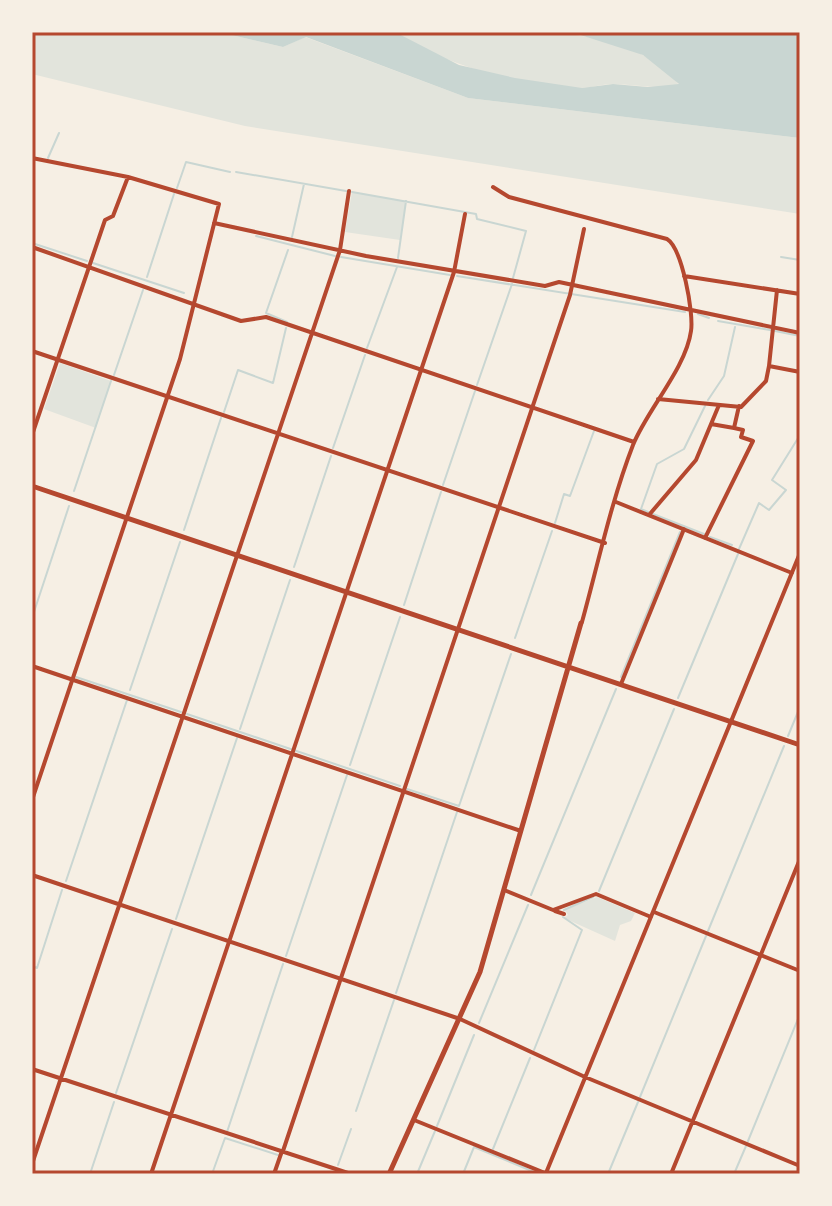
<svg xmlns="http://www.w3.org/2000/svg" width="832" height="1206" font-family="'Varela Round',sans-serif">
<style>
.green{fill:#e2e4dc}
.water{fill:#c9d6d2}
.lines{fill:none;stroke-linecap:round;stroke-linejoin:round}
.stream{stroke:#c9d6d2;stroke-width:2}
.minor{stroke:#b5482f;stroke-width:4}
.tertiary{stroke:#b5482f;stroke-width:5}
.neatline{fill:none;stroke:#b5482f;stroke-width:3}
</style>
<rect width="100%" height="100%" fill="#f6efe4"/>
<!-- green -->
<path class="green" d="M32,32H219L283,47L305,37L468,98L800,138V214L245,126L32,74Z
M395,32C473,32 628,14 679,85C657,90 634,84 612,84C602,84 591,88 581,88C527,89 439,63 395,32Z
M352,192L406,201L400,240L345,232Z
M60,363L111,381L96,428L44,409Z
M597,897L635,913L631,921L620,925L615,941L564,918L568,915L565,910Z"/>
<!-- water -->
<path class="water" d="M219,32H395L459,65L515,78L582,88L613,84L648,87L679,84L643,55L571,32H800V138L468,98L306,37L283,47Z"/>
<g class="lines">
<!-- stream -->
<path class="stream" d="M48,158L59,133
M236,172L346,191
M177,188L186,162L230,172
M352,192L476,214L477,219L526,231L513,278
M256,236L335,256
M292,237L304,184
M32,243L87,261
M32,255L33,252
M341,257L450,275
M781,257L800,260
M398,258L406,201
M93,263L184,293
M457,276L685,312
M147,277L174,194
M698,314L709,318
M718,321L770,330
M287,322L266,313L288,250
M775,331L800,336
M367,348L397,267
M114,375L143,290
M477,385L512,284
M708,400L724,376L735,327
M224,412L238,370L273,383L286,328
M333,448L365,355
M443,485L475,391
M74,491L111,381
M648,512L641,509L657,464L684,449L705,406
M653,514L704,534
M555,523L564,494L570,496L594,431
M184,530L221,418
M710,537L732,545
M739,549L759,503L769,510L786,490L772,480L800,435
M294,567L331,456
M404,605L441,492
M32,618L69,506
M515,638L552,531
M76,677L181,712
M621,677L680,532
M130,690L180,542
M678,698L738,554
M187,714L400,786
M240,729L290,580
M788,736L800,707
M350,765L400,617
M407,789L459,806L511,654
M66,881L127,700
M599,891L674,709
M531,895L616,689
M564,910L593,897
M176,919L237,738
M708,931L784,746
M286,956L347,775
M32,966L37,968L62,890
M396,993L457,812
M479,1023L528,905
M534,1050L582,930L563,917
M116,1093L172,929
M640,1097L706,936
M356,1111L394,1000
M437,1126L474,1035
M227,1132L283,964
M748,1141L800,1014
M493,1149L530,1058
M338,1165L351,1129
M90,1174L114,1102
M212,1174L225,1138L278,1155
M417,1174L435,1131
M463,1174L474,1147L539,1174
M608,1174L638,1102
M734,1174L746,1146"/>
<!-- minor -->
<path class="minor" d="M32,158L128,177L219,204L180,359L32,800
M493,187L509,197L667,239C682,248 694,313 691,331C686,368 647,410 633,445C611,502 598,564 582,622
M214,223L366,256L545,286L559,282L800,333
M32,247L241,321L266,317L634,442
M684,276L800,294
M32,351L605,543
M769,366L777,290
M658,399L741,407L766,381L769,366L800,372
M711,424L734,428
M32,435L105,220L113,216L128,177
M616,502L792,573
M649,515L696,460L719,405
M705,538L753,441L741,437L743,430L734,428L739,406
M32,666L521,831
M621,684L684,529
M32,875L460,1019L585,1077L800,1166
M504,890L553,910L596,894L651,917
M555,911L564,914
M654,912L800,971
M32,1069L351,1174
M414,1120L545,1173
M283,1151L570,295L584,229
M32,1164L340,250L349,191
M546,1173L800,553
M151,1174L454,272L465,214
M274,1174L282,1151
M671,1174L800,859"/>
<!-- tertiary -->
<path class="tertiary" d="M32,486L800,745
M389,1174L480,972L581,623"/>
</g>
<!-- border -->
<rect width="832" height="1206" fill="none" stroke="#f6efe4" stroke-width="68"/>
<rect x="34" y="34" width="764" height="1138" class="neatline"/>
</svg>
